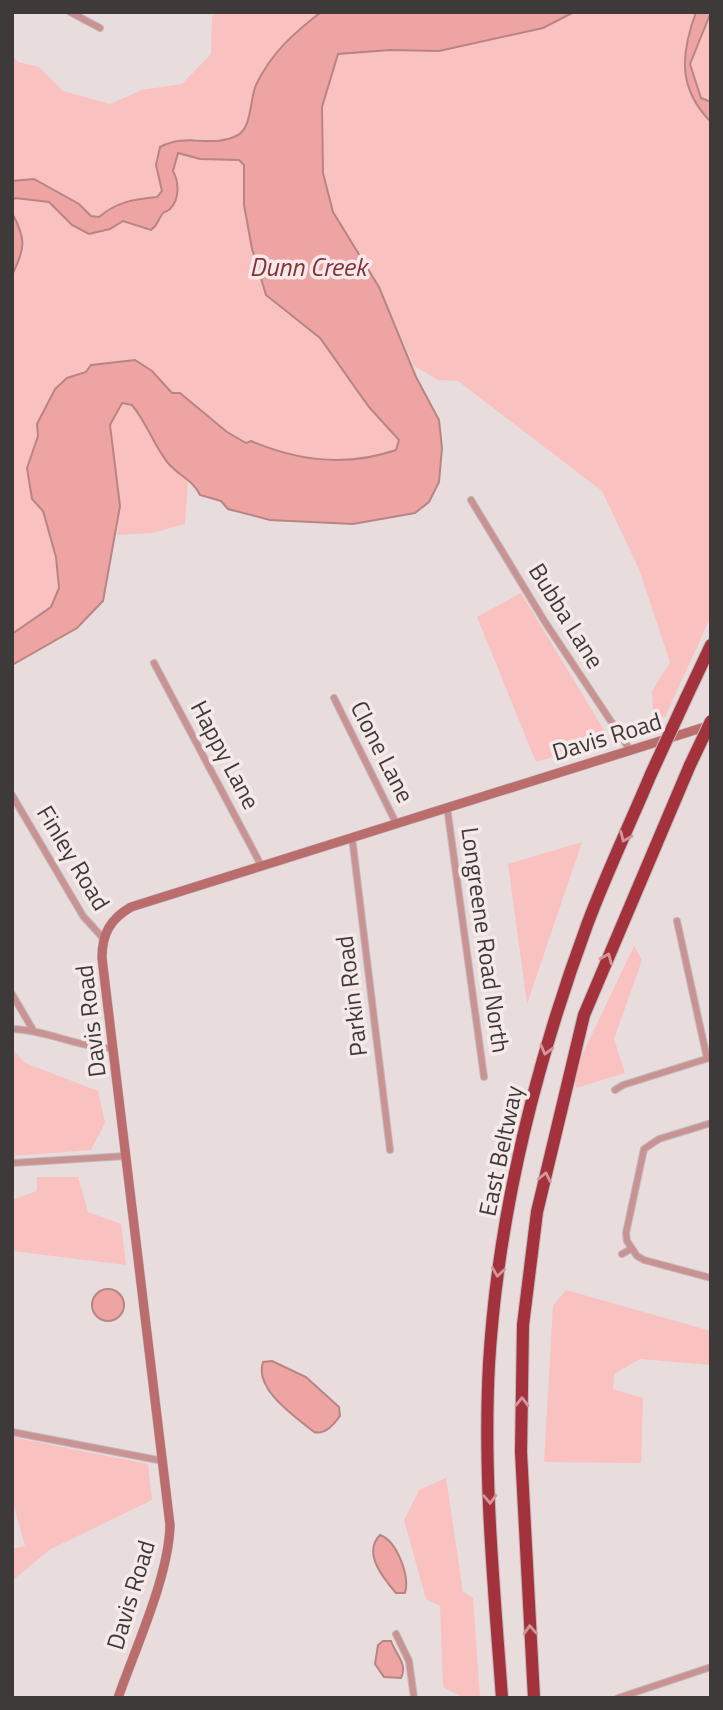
<svg xmlns="http://www.w3.org/2000/svg" width="723" height="1710" font-family="'Titillium Web',sans-serif">
<style>
.green{fill:#f9c2c1}
.water{fill:#eda4a3;stroke:#b98484;stroke-width:2}
.lines{fill:none;stroke-linecap:round;stroke-linejoin:round}
.street-casing{stroke:#c3b8b8;stroke-width:8}
.secondary-casing{stroke:#c3b8b8;stroke-width:10}
.highway-casing{stroke:#c3b8b8;stroke-width:14}
.street{stroke:#ca9393;stroke-width:6}
.secondary{stroke:#bb6d6e;stroke-width:9}
.highway{stroke:#a3323c;stroke-width:12}
.highway-bridge-casing{stroke:#c3b8b8;stroke-width:14;stroke-linecap:butt}
.highway-bridge{stroke:#a3323c;stroke-width:12}
.oneway{stroke:#d1979b}
.labels{text-anchor:middle;stroke-width:7;stroke-linejoin:round;paint-order:stroke}
.street-label{font-size:24px;fill:#3f3a3a;stroke:#f6e9e9}
.water-label{font-size:26px;font-style:italic;fill:#873137;stroke:#f6e9e9}
</style>
<rect width="100%" height="100%" fill="#e8dcdc"/>
<!-- green -->
<path class="green" d="M216,12H321C295,32 272,55 256,85C250,98 252,120 242,131C230,144 211,141 196,138L156,165L162,191L157,197C135,199 116,202 99,217L91,216L79,204L34,179L12,181V56L18,62L39,67L63,91L110,104L142,90L182,84L211,54L212,16Z
M574,12H696L683,67L711,122V616L665,717L653,716L652,691L670,662L639,569L602,491L458,381L438,380L414,366L379,287L333,212L323,172L322,107L338,54L390,50L439,51L543,28Z
M711,14V102L701,98L690,64Z
M178,153L200,159L239,160L244,165V205L266,295L320,338L369,407L399,441L396,450C346,466 299,461 251,441L247,443L227,432L180,393H172L152,371L86,372L67,378L37,424L38,436L27,468L32,499L43,511L56,557L59,588L51,607L12,634V275C16,267 23,256 24,248C25,230 7,215 15,198L49,202L72,225L110,229L123,221L151,230C166,219 172,172 178,153Z
M122,403L132,405L155,441L188,480L185,524L152,533L117,535L120,506L110,425Z
M521,593L610,740L536,762L477,617Z
M582,842L527,1004L508,864Z
M634,946L642,960L614,1039L625,1073L576,1088L574,1072Z
M12,1049L25,1063L98,1091L105,1123L91,1150L12,1156Z
M37,1177H78L88,1212L121,1224L126,1265L12,1251V1200L37,1191Z
M566,1290L711,1331V1365L640,1359L614,1374L613,1389L643,1398L641,1463L544,1462L553,1306Z
M12,1437L148,1464L152,1500L49,1550L12,1581V1549L25,1546L12,1499Z
M446,1478L463,1592L473,1598L480,1698H464L443,1687L440,1606L426,1599L404,1520L419,1490Z"/>
<!-- water -->
<path class="water" d="M321,12H574L543,28L439,51L390,50L338,54L322,107L323,173L333,212L379,287L416,377L439,420L442,448L439,482L429,502L415,513L353,524L270,520L228,509L221,501L200,495C193,480 179,476 168,463C154,446 147,423 132,405L122,403L110,425L120,506L103,601L77,628L12,665V634L51,607L59,588L56,557L43,511L32,499L27,468L38,436L37,424L55,389L67,378L86,372L91,365L135,360L152,371L172,393H180L227,432L246,443L251,441C298,461 347,467 396,450L399,440L369,407L320,338L266,295L252,249L244,205V165L239,160L200,159L178,153L173,171C179,182 180,199 170,209C163,215 166,208 161,216C157,222 158,225 151,230L123,221L110,229L89,234L72,225L49,202L15,198L12,201V181L34,179L79,204L91,216L99,217C116,202 135,199 157,197L162,191L156,165L160,147C188,132 212,149 238,135C252,127 250,98 256,85C271,53 294,33 321,12Z
M696,12H711L690,64L701,98L711,102V122C677,88 681,53 696,12Z
M12,213C27,240 25,249 12,275Z
M92 1305a16 16 0 1 1 32 0a16 16 0 1 1-32 0Z
M272,1361L306,1377L339,1407L340,1416C334,1424 326,1435 314,1432C294,1416 254,1389 263,1362Z
M380,1535C397,1541 410,1576 405,1593H396C384,1579 362,1553 380,1535Z
M383,1641H391C396,1655 408,1664 401,1678L384,1677L375,1664L378,1645Z"/>
<g class="lines">
<defs>
<path id="street" d="M70,12L100,28
M471,500L545,622L630,750
M154,663L261,865
M334,698L396,823
M12,795L83,916L103,938
M447,807L484,1077
M352,837L390,1150
M677,921L707,1058
M12,994L33,1030
M12,1029C47,1030 79,1048 113,1048
M615,1090L623,1085L709,1058
M711,1123L659,1139L644,1149L626,1233L627,1241L637,1256L644,1260L711,1278
M12,1163L126,1156
M622,1254L631,1249
M12,1432L163,1461
M396,1634L409,1661L414,1698
M618,1698L711,1667"/>
<path id="secondary" d="M118,1698C135,1649 169,1576 170,1525L102,958C102,934 110,919 131,907L711,725"/>
<path id="highway" d="M686,698L711,645
M502,1698C494,1587 483,1475 489,1364C498,1214 535,1066 587,925C606,874 630,824 651,774
M534,1698L521,1452L523,1325L537,1212L584,1015L690,765"/>
</defs>
<!-- street casing -->
<use href="#street" class="street-casing"/>
<!-- secondary casing -->
<use href="#secondary" class="secondary-casing"/>
<!-- highway casing -->
<use href="#highway" class="highway-casing"/>
<!-- street -->
<use href="#street" class="street"/>
<!-- secondary -->
<use href="#secondary" class="secondary"/>
<!-- highway -->
<use href="#highway" class="highway"/>
<defs>
<path id="highway-bridge" d="M690,765L711,721
M651,774L686,698"/>
</defs>
<!-- highway-bridge casing -->
<use href="#highway-bridge" class="highway-bridge-casing"/>
<!-- highway-bridge -->
<use href="#highway-bridge" class="highway-bridge"/>
</g>
<!-- one-way arrows -->
<defs><path id="oneway-chevron" d="M-2-3.5L2.5 0L-2 3.5" fill="none" stroke-width="1.6" stroke-linecap="round" stroke-linejoin="round" transform="scale(1.75)"/></defs>
<g class="oneway">
<use href="#oneway-chevron" transform="translate(625 837) rotate(113)"/>
<use href="#oneway-chevron" transform="translate(607 958) rotate(-67)"/>
<use href="#oneway-chevron" transform="translate(546 1050) rotate(105)"/>
<use href="#oneway-chevron" transform="translate(545 1177) rotate(-78)"/>
<use href="#oneway-chevron" transform="translate(498 1272) rotate(98)"/>
<use href="#oneway-chevron" transform="translate(522 1402) rotate(-89)"/>
<use href="#oneway-chevron" transform="translate(490 1499) rotate(88)"/>
<use href="#oneway-chevron" transform="translate(530 1630) rotate(-93)"/>
</g>
<g class="labels">
<!-- street labels -->
<g class="street-label">
<text transform="translate(566 616) rotate(58)" y="8">Bubba Lane</text>
<text transform="translate(607 737) rotate(-17)" y="8">Davis Road</text>
<text transform="translate(382 752) rotate(63)" y="8">Clone Lane</text>
<text transform="translate(225 755) rotate(62)" y="8">Happy Lane</text>
<text transform="translate(73 858) rotate(59)" y="8">Finley Road</text>
<text transform="translate(485 940) rotate(82)" y="8">Longreene Road North</text>
<text transform="translate(352 996) rotate(-97)" y="8">Parkin Road</text>
<text transform="translate(91 1021) rotate(-97)" y="8">Davis Road</text>
<text transform="translate(501 1151) rotate(-78)" y="8">East Beltway</text>
<text transform="translate(131 1595) rotate(-73)" y="8">Davis Road</text>
</g>
<!-- water labels -->
<g class="water-label">
<text x="308" y="276">Dunn Creek</text>
</g>
</g>
<!-- border -->
<rect width="723" height="1710" fill="none" stroke="#3f3a3a" stroke-width="28"/>
</svg>
